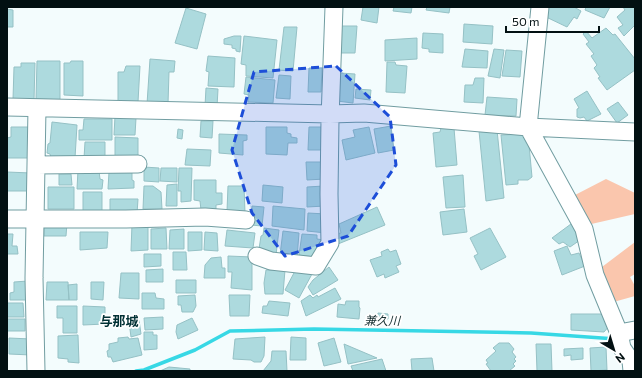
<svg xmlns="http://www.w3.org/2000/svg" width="642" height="378" font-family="Commissioner,'Noto Sans JP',sans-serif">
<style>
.green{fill:#fac6ad}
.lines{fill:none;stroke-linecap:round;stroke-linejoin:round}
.stream{stroke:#37d8e5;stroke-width:3.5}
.building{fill:#addade;stroke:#95c1c5}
.minor-casing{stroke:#719da1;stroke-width:19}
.minor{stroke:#fff;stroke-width:17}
.marked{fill:#1d4ed8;fill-opacity:0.2;stroke:#1d4ed8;stroke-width:3;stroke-dasharray:8 5;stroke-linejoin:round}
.labels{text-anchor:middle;stroke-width:3.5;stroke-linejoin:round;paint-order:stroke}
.water-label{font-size:12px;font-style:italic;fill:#152e30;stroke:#fff}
.quarter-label{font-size:13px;font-weight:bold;fill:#023135;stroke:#fff}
</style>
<rect width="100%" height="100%" fill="#f3fcfd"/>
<!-- green -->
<path class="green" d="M606,179L635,193V214L587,225L575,195Z
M635,242V274L630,277L635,286V296L610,303L598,270Z"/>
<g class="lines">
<!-- stream -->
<path class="stream" d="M136,371L144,370L195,350L230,331L314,329L531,333L616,339"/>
</g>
<!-- building -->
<path class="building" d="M363,7H379L377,23L361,20Z
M394,7H412L411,13L393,11Z
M427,7H450L449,13L426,10Z
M549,7H574L581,11L577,19L574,17L567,27L544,16Z
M586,7H610L604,18L585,10Z
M623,7H635V25L624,36L618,28L623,25L617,17L625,10Z
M186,8L206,14L197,49L175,43Z
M7,9L13,10V27H7Z
M464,24L493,26L492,44L463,42Z
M341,26H357L355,53H341Z
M284,27H297L293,71L279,70Z
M606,28L613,35L615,34L635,59V70L607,90L598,78L600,77L594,68L597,65L591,56L594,54L586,44L589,42L583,34L586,31L592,38Z
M423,33L443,34V53L429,52V49L422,48Z
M234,36H241L240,52L236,51V49L232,48V45L224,44V39Z
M244,36L277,40L273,78L246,76V65L241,64Z
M417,38V59L385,61V40Z
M465,49L488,51L487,68L462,67Z
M494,49L504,50L500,78L488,76Z
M506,50L522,51L520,77L502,76Z
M208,56L235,58L234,87L208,86L209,72L206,71Z
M150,59L175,61L174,72H169L168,104H147Z
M37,61H60V100L36,99Z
M71,61H83V96L64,95V63H70Z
M387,62H395L396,65L407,66L405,93L386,92Z
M21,63H35L34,100L13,99L14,67H21Z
M126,66H140L138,102H118V72H124Z
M309,68H322L321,92H308Z
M340,73L355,74L353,103L337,101Z
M279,75L291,76L290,99L276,98Z
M246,77L275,80L273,103L248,102L249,95L244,94Z
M475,78H484L483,103L464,102L465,85H473Z
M206,88L218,89L217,107L205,106Z
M356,89L371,90L370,100L355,98Z
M587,91L601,114L587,121L584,117L580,118L577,117V109L579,108L574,99Z
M487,97L517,99L516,116L485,115Z
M618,102L628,115L617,123L607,109Z
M115,116L136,118L135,135H114Z
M84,119H112V140H79V130H83Z
M201,121H213L212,138L200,137Z
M52,122L77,125L75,158L51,157L50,154L47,153L48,144L50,143Z
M391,126L394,150L378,153L374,129Z
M11,127H30L29,158H7V138L11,137Z
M266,127H287V133L291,134V137L297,138V143H288L287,155L266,154Z
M309,127H325L326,150H308Z
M369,127L375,153L346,160L342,140L355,137L353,130Z
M441,128H454L457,165L436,167L433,133L440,132Z
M178,129L183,130L182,139L177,138Z
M497,130L504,198L486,201L479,131Z
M219,134L247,135V140L243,141V155L219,153Z
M528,134L532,177L528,180H518V184L506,185L501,135Z
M115,137L138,138V156H115Z
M85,142H105V158H84Z
M187,149L211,150L210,166L185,165Z
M306,162H325V179L307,180Z
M144,167L159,168V182L144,181Z
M161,168H177V182L160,181Z
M179,168H192L191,201L181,202V191H178Z
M78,170L99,171L100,179L103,180L102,189H77Z
M7,172L31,173V191H7Z
M109,172H132V180L134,181V188L108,189Z
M59,174H71L72,185H59Z
M463,175L465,207L446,208L443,177Z
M194,180H216V193H222V204L216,205V209L201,210L200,201L194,200Z
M177,184V206H166L167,185Z
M263,185L283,187L282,203L262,201Z
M144,186H153L161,192L162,209H143Z
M228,186H244L245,213L227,211Z
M324,186L325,206L307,207V187Z
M48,187H74V209H48Z
M83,192H102V213H83Z
M110,199H138L137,214L110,213Z
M252,206L264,207L262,226L251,225Z
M273,206L305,209L304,230L272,226Z
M377,207L385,225L338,244L336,234L341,233L339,224Z
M464,209L467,232L443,235L440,212Z
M308,213L326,214V233L307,231Z
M575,221L583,238L570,247L563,242L559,244L552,238Z
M67,223L66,236H44V224Z
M132,224L148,225V250L131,251Z
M166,228L167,249H151V229Z
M264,228L279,230L276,255L259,249L261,236L263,235Z
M490,228L506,257L481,270L474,256L478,254L470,238Z
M184,229V249H169L170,230Z
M227,230L255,233L253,248L225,246Z
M283,231L299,233L297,258L280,255Z
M80,232H108L107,248L80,250Z
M188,232H202V250L188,251Z
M205,232L217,233L218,251L204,250Z
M7,234H13L12,246H17L18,254H7Z
M302,234L317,235V239L324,240L318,249H316L314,257L299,255Z
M567,246L571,255L579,253L585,266L562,275L554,251Z
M388,249L390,252L396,250L401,264L396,266L399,272L385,278L384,274L377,277L370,260L382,256L381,252Z
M173,252H186L187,270H173Z
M144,254H161V266L144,267Z
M228,256L252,257V290L231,288L232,272H228Z
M221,257L222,268H225V278H204L205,265L211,258Z
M329,267L338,280L313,295L308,287L313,280Z
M163,269V282H146V270Z
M266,270H285L283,294H265L264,283Z
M305,270L312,274L299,298L285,290L295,271L303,273Z
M121,273H139V299L119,298Z
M176,280H196V293H176Z
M28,281L29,300H10V293L14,292V282Z
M47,282H68L69,300H46Z
M91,282H104L103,300L91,299Z
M77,284V300H69L68,285Z
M335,288L341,299L306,316L301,301L310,295L313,298L317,295L318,297Z
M142,293H155L156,298L164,299V309H142Z
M195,295L196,306L193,312H182L181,305H178V296Z
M229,295H250L249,316H230Z
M269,301L290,303L288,316L262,313L263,306H267Z
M346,301H359V307L360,308L359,319L337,317L338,304L345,305Z
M7,303H23L24,317H7Z
M57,306H77V333H63V318H57Z
M83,306L105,307V324L83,325Z
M378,313L388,314V319L377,317Z
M571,314H605L610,325L604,332L571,330Z
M163,317V329L145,330L144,318Z
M192,318L198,330L178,339L176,332L177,325Z
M7,319H25V331H7Z
M139,320L141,334L131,337L129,322Z
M144,332H153V335H157V349L144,350Z
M78,335L79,363L68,362V359L58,358V336Z
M128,337L129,339L138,338L142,355L113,362L111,357H108L107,351L109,350V344L118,342V338Z
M265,337L264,356L261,362H254L251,360L233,359L235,339Z
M291,337L306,338V360H290Z
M9,338L31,339V355L9,354Z
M334,338L341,362L324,366L318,343Z
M499,343H509L514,349L512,352L516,357L514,359L516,361L513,364L515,366L509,371H491L486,364L488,363L486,360L496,351L493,348Z
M344,344L377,358L348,364Z
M536,344H551L552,371H537Z
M606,347L607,370L591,371L590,348Z
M583,348V359L571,360V355L564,356V349Z
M272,351H286L287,371H263L271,361Z
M432,358L434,371H412L411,359Z
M382,359L386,371H353L351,366Z
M169,367L190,369V371H160Z"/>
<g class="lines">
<defs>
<path id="minor" d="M540,7L528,127L584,229L595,275L619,333L622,348L631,361L632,371
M7,107L330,114L364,113L528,127L635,132
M36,165L138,164
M7,219H126L205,217L246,220
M257,256L271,261L316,266L330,243L329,194L330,119L334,7
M619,333L635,330
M36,371L34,278L37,108"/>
</defs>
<!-- minor casing -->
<use href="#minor" class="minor-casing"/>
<!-- minor -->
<use href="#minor" class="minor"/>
</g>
<!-- marked area -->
<path class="marked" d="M336,66L390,117L396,165L348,236L285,256L252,213L232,150L254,72Z"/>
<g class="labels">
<!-- water labels -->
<g class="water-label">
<text transform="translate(382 321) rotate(1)" y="4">兼久川</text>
</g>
<!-- quarter labels -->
<g class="quarter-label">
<text x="119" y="326">与那城</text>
</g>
</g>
<!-- border -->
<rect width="642" height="378" fill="none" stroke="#021012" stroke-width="16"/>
<!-- north arrow -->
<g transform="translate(614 350) rotate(142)" stroke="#ffffff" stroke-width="3" paint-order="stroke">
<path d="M0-3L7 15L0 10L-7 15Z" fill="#021012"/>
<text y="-6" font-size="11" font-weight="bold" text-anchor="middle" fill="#021012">N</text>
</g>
<!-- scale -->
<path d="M506 26v6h93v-6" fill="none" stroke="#021012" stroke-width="2"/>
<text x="512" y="26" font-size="12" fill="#021012" stroke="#ffffff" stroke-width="3" paint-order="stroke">50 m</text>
</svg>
